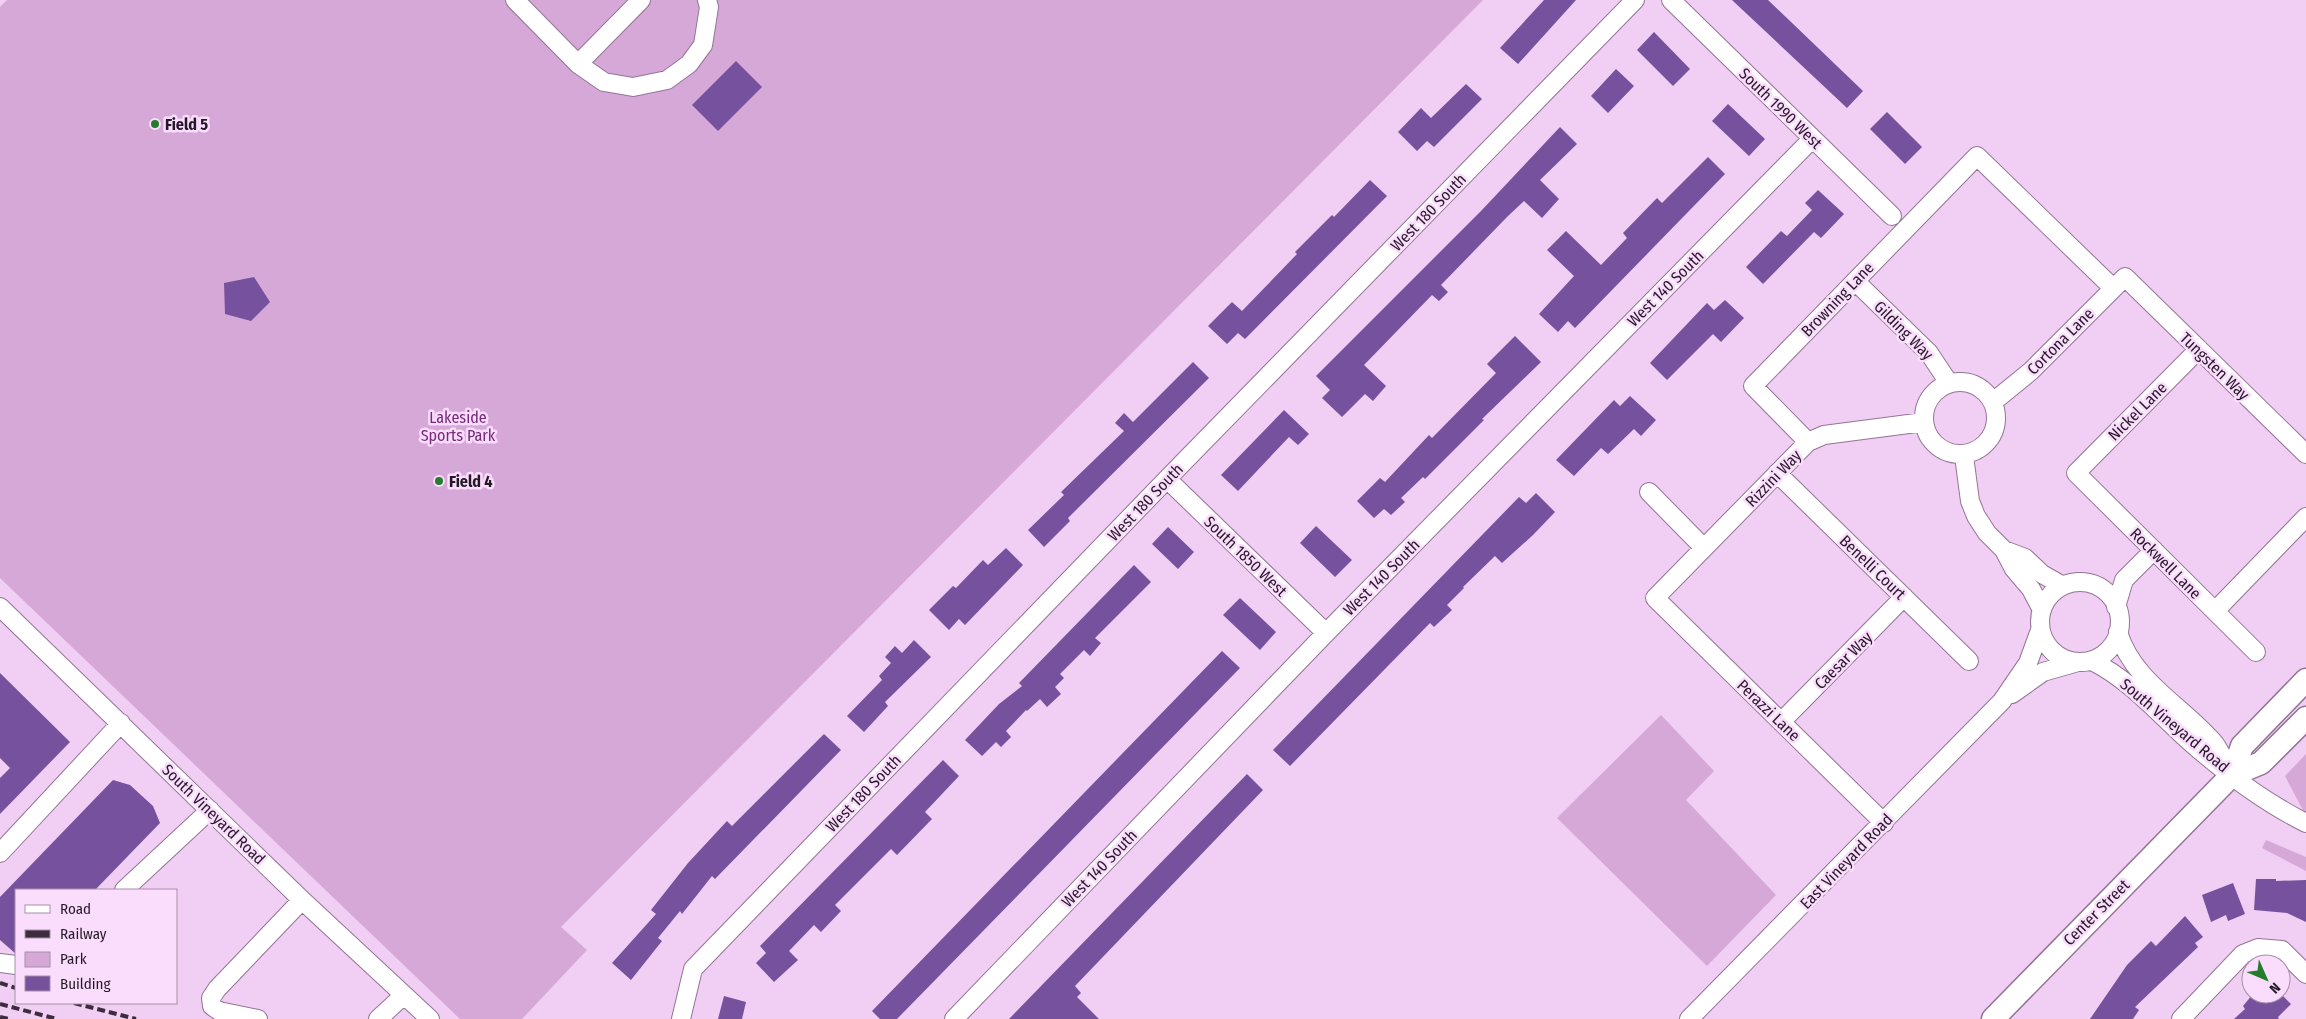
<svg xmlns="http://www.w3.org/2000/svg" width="2306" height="1019" font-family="'Fira Sans Condensed',sans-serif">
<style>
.green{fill:#d5a8d8}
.building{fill:#76519e}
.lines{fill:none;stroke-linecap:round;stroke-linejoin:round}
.minor-casing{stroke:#947496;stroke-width:20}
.major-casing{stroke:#947496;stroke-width:25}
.minor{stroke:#fff;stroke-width:18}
.major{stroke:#fff;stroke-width:22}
.rail{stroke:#3c2c3d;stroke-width:4;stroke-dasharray:8 4;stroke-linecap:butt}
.poi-dot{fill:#247d2c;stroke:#faddfc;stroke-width:2}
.labels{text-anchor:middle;stroke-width:5;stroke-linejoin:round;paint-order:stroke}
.street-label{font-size:16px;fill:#261927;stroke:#faddfc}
.poi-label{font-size:16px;font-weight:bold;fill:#261927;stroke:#faddfc;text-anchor:start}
.park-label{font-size:16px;fill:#76287d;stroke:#faddfc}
</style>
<rect width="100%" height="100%" fill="#f1cef3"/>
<!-- green -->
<path class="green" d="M7,0H1483L561,927L587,950L522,1019H460L0,578V7Z
M1661,715L1714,771L1686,800L1776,895L1707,966L1557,818Z
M2306,754V816L2285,776Z
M2266,840L2306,857V871L2262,848Z"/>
<!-- building -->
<path class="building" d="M1544,0H1576L1518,64L1500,48Z
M1732,0H1768L1863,91L1847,108Z
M1654,32L1690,69L1673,86L1637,50Z
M736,61L762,87L718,131L692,105Z
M1616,69L1634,86L1608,113L1591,96Z
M1466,84L1482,99L1434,147L1427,141L1417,151L1398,132L1421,108L1431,118Z
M1728,104L1765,139L1749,156L1712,121Z
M1887,112L1922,147L1905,164L1870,129Z
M1560,127L1577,144L1540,180L1559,199L1542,218L1524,201L1507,217L1441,285L1448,292L1439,301L1432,295L1364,365L1386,386L1373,401L1365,394L1342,417L1322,398L1330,390L1316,376L1481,211Z
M1708,157L1725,174L1575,328L1568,321L1558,332L1539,314L1574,276L1547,250L1566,231L1601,265L1627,238L1623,233L1657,198L1662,203Z
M1370,180L1387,196L1245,339L1238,333L1227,344L1208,326L1232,302L1242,311L1297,254L1295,252L1332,215L1334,217Z
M1818,190L1844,214L1821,238L1814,232L1763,284L1746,267L1781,231L1787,236L1812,210L1805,203Z
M254,277L270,302L251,321L225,314L224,283Z
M1725,300L1744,318L1721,342L1713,334L1667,380L1650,363L1707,303L1714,310Z
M1515,336L1541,362L1482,419L1484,420L1425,479L1423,477L1401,498L1405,502L1391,515L1384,509L1374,518L1357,501L1380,478L1385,482L1429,435L1432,438L1496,373L1487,364Z
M1193,362L1209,378L1068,518L1070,521L1044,547L1028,530L1064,495L1061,492L1124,431L1115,423L1124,413L1133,422Z
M1630,396L1656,420L1641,436L1634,429L1608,454L1601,448L1574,476L1556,460L1614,400L1620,406Z
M1284,410L1309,434L1298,445L1289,437L1238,491L1221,475Z
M1536,493L1555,512L1533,535L1502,563L1495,556L1463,587L1464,588L1447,605L1452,610L1434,627L1430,623L1290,766L1273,750L1519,497L1526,503Z
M1316,526L1352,560L1335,577L1300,543Z
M1168,527L1194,552L1178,569L1152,544Z
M1006,548L1023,565L965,625L959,619L949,630L929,610L953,586L956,588L983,560L988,565Z
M1134,565L1151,582L1095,638L1101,643L1090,656L1084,650L1060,674L1064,678L1055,687L1061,694L1047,707L1040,699L1027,711L1026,710L1006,731L1011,737L1001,747L996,742L982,756L965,740L999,704L1022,686L1019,683Z
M1240,598L1276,632L1260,650L1223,615Z
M914,640L931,657L885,702L888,706L864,732L847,716L882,680L879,676L891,663L885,657L895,646L902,653Z
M1222,651L1240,668L897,1019H880L872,1011Z
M0,673L70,742L0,814V778L10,768L0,758Z
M824,734L841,750L715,879L712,876L682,914L680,911L658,938L662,941L631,980L612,963L656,914L651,910L688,863L727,821L732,826Z
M943,760L959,776L925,812L932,819L897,855L891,849L835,905L841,911L821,932L814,925L789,951L798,960L774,982L756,963L766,953L760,946Z
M1247,774L1263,790L1075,986L1081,993L1077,997L1099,1019H1009Z
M113,780L130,785L153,806L160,823L95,890H16V954L0,940V897Z
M2256,879H2276V881L2306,880V922L2287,913L2254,910Z
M2233,883L2245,914L2228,921L2226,915L2211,922L2202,895Z
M2185,916L2203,937L2195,943L2198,947L2135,1007L2139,1010L2133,1019H2090L2127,965L2151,941L2156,946Z
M2253,994H2281L2291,1004L2278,1017L2279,1019H2234L2245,1009L2243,1006Z
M724,996L746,1002L742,1019H718Z"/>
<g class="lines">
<defs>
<path id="minor" d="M515,0L578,64L604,82L633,87L667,80L689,64L703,45L709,7L707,0
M1671,0L1892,216
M578,64L641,0
M1855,281L1929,353L1949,383
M2199,349L2076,473L2256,652
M1924 418a36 36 0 1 1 72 0a36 36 0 1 1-72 0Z
M1993,402L2031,371L2125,277L2306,454
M1808,442L1753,386L1977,156L2113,288
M1964,456L1970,501L1976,516L1987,533L2004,550L2014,569L2031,589L2042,610
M1777,473L1969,661
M1167,479L1326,633
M1649,492L1704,548
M2004,550L2025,558L2042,574L2063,586
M2040 622a40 40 0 1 1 80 0a40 40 0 1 1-80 0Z
M0,607L302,900L430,1019
M2116,607L2124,580L2154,550
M2215,611L2306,517
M2118,632C2133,682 2183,706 2215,744C2220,751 2224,760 2228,768
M2092,661C2130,680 2157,712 2188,740C2224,772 2264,802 2306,823
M2012,694L2043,672L2078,662
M1781,722L1904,597
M1884,823L1655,598L1808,442L1824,435L1924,422
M0,853L121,723
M124,890L210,810
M0,963L16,965
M258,1019L219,1011L212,1006L211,998L217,989L302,900
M378,1019L404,995
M681,1019L693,969L1167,479L1635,0
M954,1019L1326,633L1812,139
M1689,1019L2002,701L2028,663L2040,630
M2181,1019L2243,954L2258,948L2282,950L2306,974"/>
<path id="major" d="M2232,775L2242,746L2306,680
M1993,1019L2232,775L2261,763L2306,718"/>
</defs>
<!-- minor casing -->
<use href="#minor" class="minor-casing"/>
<!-- major casing -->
<use href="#major" class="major-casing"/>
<!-- minor -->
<use href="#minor" class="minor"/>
<!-- major -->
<use href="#major" class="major"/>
<!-- rail -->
<path class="rail" d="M0,983L16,988
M74,1003L136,1019
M0,1004L57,1019
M0,1017L9,1019"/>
</g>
<!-- markers -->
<g class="poi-dot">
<circle cx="155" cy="124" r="5"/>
<circle cx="439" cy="481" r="5"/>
</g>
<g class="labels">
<!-- street labels -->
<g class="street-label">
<text transform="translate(1781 108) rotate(44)" y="6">South 1990 West</text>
<text transform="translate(1428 212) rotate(-46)" y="6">West 180 South</text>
<text transform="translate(1665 288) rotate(-45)" y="6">West 140 South</text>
<text transform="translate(1837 299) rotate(-46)" y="6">Browning Lane</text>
<text transform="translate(1904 330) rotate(45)" y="6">Gilding Way</text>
<text transform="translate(2060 341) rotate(-45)" y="6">Cortona Lane</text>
<text transform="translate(2215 366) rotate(44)" y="6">Tungsten Way</text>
<text transform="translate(2137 411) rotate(-45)" y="6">Nickel Lane</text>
<text transform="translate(1773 478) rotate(-46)" y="6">Rizzini Way</text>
<text transform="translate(1145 502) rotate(-46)" y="6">West 180 South</text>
<text transform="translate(1246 556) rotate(44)" y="6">South 1850 West</text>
<text transform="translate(2166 563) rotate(45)" y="6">Rockwell Lane</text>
<text transform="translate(1873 567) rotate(44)" y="6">Benelli Court</text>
<text transform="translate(1381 577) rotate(-45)" y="6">West 140 South</text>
<text transform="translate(1843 660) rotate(-45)" y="6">Caesar Way</text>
<text transform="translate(1769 710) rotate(44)" y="6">Perazzi Lane</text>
<text transform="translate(2175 725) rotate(40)" y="6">South Vineyard Road</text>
<text transform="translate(863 793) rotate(-46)" y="6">West 180 South</text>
<text transform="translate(214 814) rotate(44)" y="6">South Vineyard Road</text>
<text transform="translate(1846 861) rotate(-46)" y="6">East Vineyard Road</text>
<text transform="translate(1099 868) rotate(-46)" y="6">West 140 South</text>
<text transform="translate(2096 912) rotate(-45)" y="6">Center Street</text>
</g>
<!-- poi labels -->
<g class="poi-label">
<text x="165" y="130">Field 5</text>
<text x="449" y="487">Field 4</text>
</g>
<!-- park labels -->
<g class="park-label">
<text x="458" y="423">Lakeside<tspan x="458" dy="18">Sports Park</tspan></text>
</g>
</g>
<!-- legend -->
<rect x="15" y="889" width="162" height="115" fill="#faddfc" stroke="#a58fa7"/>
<rect x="25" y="905" width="25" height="8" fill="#ffffff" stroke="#a58fa7"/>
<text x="60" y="914" font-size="15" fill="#261927">Road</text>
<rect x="25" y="930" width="25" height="8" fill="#3c2c3d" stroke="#a58fa7"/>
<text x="60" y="939" font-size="15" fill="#261927">Railway</text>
<rect x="25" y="952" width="25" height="15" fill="#d5a8d8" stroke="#a58fa7"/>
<text x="60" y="964" font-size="15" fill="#261927">Park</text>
<rect x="25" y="976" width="25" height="15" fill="#76519e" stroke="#a58fa7"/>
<text x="60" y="989" font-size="15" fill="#261927">Building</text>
<!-- north arrow -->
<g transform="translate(2266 979) rotate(135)"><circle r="24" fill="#faddfc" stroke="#a58fa7"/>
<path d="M0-4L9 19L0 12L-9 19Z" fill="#247d2c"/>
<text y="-8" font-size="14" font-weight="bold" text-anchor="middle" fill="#261927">N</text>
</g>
</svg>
